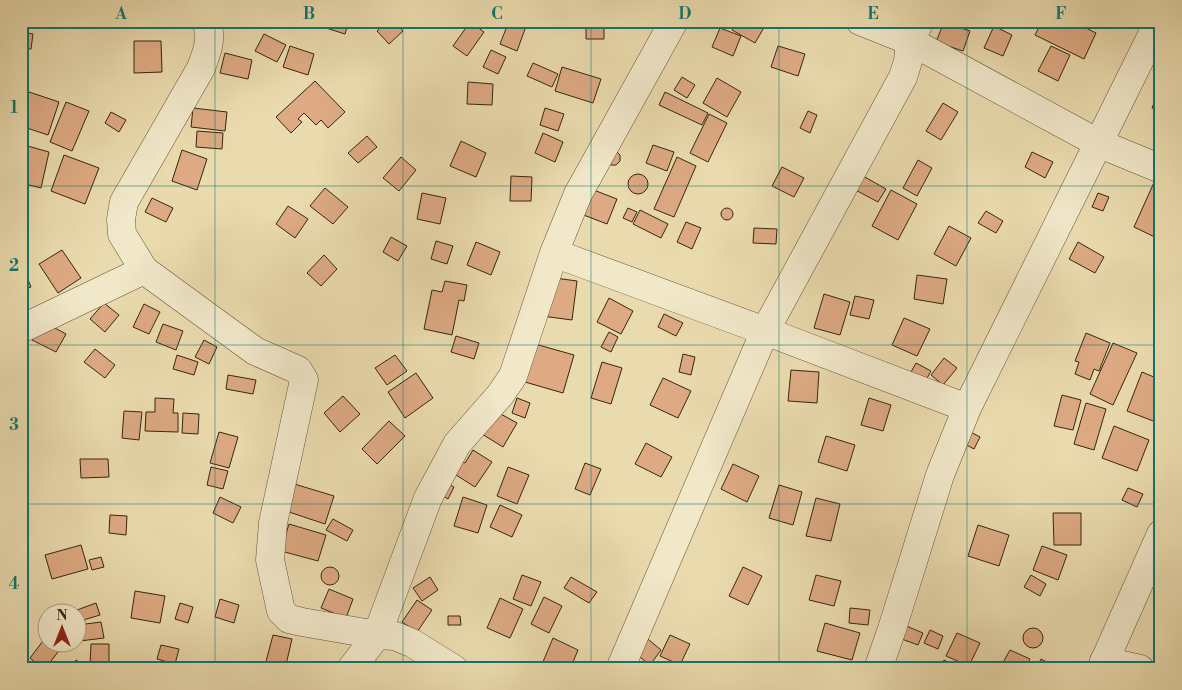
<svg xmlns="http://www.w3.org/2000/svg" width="1182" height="690" font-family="'Libre Bodoni',serif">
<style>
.building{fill:#ddaa83;stroke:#37260f}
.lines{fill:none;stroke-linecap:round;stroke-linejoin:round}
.minor-casing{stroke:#645337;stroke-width:29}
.minor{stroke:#f1e8ca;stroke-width:28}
.grid{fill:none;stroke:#0f766e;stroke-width:1;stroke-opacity:0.55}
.neatline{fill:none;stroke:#0f766e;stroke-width:2}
.grid-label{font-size:16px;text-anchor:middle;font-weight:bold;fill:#0f766e}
</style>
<rect width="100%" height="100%" fill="#eadbae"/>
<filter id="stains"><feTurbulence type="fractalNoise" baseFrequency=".004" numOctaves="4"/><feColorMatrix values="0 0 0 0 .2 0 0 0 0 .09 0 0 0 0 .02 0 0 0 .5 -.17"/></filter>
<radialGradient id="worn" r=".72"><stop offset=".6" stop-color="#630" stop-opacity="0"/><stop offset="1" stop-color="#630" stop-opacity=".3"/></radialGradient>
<!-- building -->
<path class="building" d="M328,21H349L345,34L326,28Z
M388,21H394L403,31L389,44L377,31Z
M509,21H528L517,51L500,44Z
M586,21H604V39H586Z
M738,21H761L766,24L755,43L732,30Z
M1042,21H1077L1076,23L1096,33L1084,59L1035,35Z
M470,22L484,32L467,56L453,46Z
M944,22L970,31L963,51L936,42Z
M994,26L1012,35L1003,56L984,48Z
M720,28L741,36L733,56L712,47Z
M21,32L33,34L31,49L21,48Z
M264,34L286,45L277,62L255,51Z
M134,41H161L162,72L134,73Z
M290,46L314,54L308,75L283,67Z
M778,46L805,54L798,76L771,67Z
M1051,46L1070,55L1058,81L1038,71Z
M491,50L506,57L498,74L483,67Z
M225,53L252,60L248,79L220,73Z
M533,63L558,74L552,87L527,76Z
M562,67L601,79L593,103L555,91Z
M682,77L695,85L687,98L674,90Z
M717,78L741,92L727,117L703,103Z
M315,81L345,112L328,128L321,120L316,125L304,113L298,119L302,122L291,133L276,117Z
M468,82L493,84L492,105L467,104Z
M26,91L59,102L48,135L21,126V107Z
M665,92L708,113L702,125L659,105Z
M1158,93L1161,94V112L1152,108Z
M66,102L89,111L72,151L50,142Z
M943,103L958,112L941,140L926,131Z
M193,108L227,112L225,131L191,127Z
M545,108L564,114L558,131L540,125Z
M808,111L817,115L810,133L800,128Z
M111,112L126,120L119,132L105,123Z
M709,114L727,123L708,162L690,153Z
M197,131L223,133L222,149L196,147Z
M543,133L563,142L555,162L535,153Z
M367,136L377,147L358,163L348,153Z
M461,141L486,153L476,177L450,166Z
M24,145L49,152L41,188L21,183V158Z
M653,145L674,152L667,171L646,163Z
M182,150L207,159L197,190L172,181Z
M616,151L620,155V161L616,165H611L608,163Z
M1032,152L1053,162L1045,178L1025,167Z
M64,155L99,168L85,204L51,191Z
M401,157L416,170L399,191L383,178Z
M677,157L696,166L674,217L654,209Z
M918,160L932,168L917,196L903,188Z
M782,167L804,178L794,197L772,186Z
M856,172L886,189L878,202L848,186Z
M628 184a10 10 0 1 1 20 0a10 10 0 1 1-20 0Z
M511,176L532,177L531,201H510Z
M1156,178L1161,180V235L1159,239L1134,227Z
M325,188L348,207L333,224L310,206Z
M591,189L617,199L607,224L581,214Z
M891,190L917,204L898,240L872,226Z
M422,193L446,198L440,224L417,219Z
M1098,193L1109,197L1103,211L1092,207Z
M152,198L173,208L166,222L145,212Z
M288,206L308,219L295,238L276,224Z
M721 214a6 6 0 1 1 12 0a6 6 0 1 1-12 0Z
M628,208L637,212L632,222L623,218Z
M640,210L668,224L661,238L633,224Z
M986,211L1003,221L996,233L978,223Z
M686,222L701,228L692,249L677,242Z
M949,226L971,238L956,266L934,254Z
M754,228L777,229L776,244L753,243Z
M391,237L407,246L398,261L383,252Z
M436,241L453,246L447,264L431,259Z
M476,242L500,252L491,275L467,265Z
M1078,242L1104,257L1095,273L1069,259Z
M62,250L81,278L58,293L39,264Z
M324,255L337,269L321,286L307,273Z
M21,262L31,287L21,291Z
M917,275L947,279L943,304L914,299Z
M555,278L577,281L572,320L542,316Z
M445,281L467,285L464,301L459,300L452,335L424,329L432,290L442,292Z
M824,294L850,302L840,335L814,328Z
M855,296L874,300L869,319L850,315Z
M609,298L633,311L621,334L597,322Z
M104,303L119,315L105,332L90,319Z
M144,304L160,312L149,334L133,327Z
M664,314L683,323L676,336L658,327Z
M904,318L930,329L917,356L892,345Z
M42,321L66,334L56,352L32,340Z
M163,324L183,331L176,350L156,342Z
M609,332L618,337L611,352L601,347Z
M1086,333L1110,343L1099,371L1094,369L1090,380L1075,374L1079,362L1075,361Z
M456,336L479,343L474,359L451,352Z
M204,340L217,347L209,364L195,357Z
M528,342L574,355L563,393L525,382Z
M1113,343L1137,353L1113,405L1090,394Z
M95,349L115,365L105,378L84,362Z
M683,354L695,357L691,375L679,372Z
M177,355L198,362L194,375L173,369Z
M395,355L407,371L387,385L375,368Z
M944,358L957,368L943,385L931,375Z
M602,362L622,368L611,404L591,398Z
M916,363L931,371L926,380L911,372Z
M791,370L819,372L817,403L788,401Z
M1142,372L1161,380V424L1127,411Z
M416,373L433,398L405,418L388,392Z
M228,375L256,380L253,394L226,389Z
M663,378L691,391L678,418L650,405Z
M1062,395L1081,400L1073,430L1054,426Z
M343,396L360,414L340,432L324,413Z
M155,398L174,399L173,413H178V432L145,431L146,412H155Z
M517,398L530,403L525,418L512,413Z
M869,398L891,405L883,431L861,425Z
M1086,403L1106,409L1094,450L1074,444Z
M490,408L517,423L503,447L477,431Z
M124,411L142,412L139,440L122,438Z
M183,413L199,414L198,434L182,433Z
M389,421L405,436L377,464L362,449Z
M1114,426L1149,440L1137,471L1102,458Z
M965,429L980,437L974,449L959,441Z
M219,432L238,437L229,468L210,463Z
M826,436L855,445L847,471L818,462Z
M646,443L672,457L661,477L635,464Z
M473,450L492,462L475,487L453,473L461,461L465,463Z
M80,459H108L109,477L81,478Z
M585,463L601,469L590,495L575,489Z
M733,464L759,476L747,502L721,489Z
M211,467L228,471L223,489L207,485Z
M508,467L529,475L517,504L497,496Z
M441,480L454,487L448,499L435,491Z
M291,483L334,496L325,524L283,510Z
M779,485L802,492L793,525L769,518Z
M1128,488L1143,494L1137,507L1122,500Z
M220,497L241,507L233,523L213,513Z
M463,497L487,505L478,533L454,526Z
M816,498L840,504L831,541L806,536Z
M500,505L522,515L512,537L490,527Z
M1053,513H1081V545H1054Z
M110,515L127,516L126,535L109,533Z
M333,519L353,530L347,541L326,530Z
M289,524L326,535L318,561L281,551Z
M978,525L1009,535L999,566L968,556Z
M81,545L88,569L52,579L45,555Z
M1042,546L1067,555L1058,580L1033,570Z
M101,557L104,567L92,570L89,560Z
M321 576a9 9 0 1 1 18 0a9 9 0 1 1-18 0Z
M743,567L762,576L748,605L729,596Z
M522,575L541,582L531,606L513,599Z
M816,575L841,581L834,606L809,600Z
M1031,575L1046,584L1040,596L1024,587Z
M430,577L438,590L422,601L413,588Z
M571,577L597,592L589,603L564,588Z
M329,589L353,599L346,618L321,608Z
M135,591L165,596L160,623L131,618Z
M544,597L562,606L549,633L531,624Z
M500,598L523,609L510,638L487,628Z
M220,599L239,605L234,623L215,617Z
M417,600L432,610L417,632L402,622Z
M96,603L100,615L80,621L77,610Z
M180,603L193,607L188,623L175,619Z
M850,608L870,610L868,625L849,623Z
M448,616H460L461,625H448Z
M101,622L104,638L80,641L78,625Z
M825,623L860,633L852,660L817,651Z
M904,625L923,633L918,645L899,638Z
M1023 638a10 10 0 1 1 20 0a10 10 0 1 1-20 0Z
M930,630L943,636L938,649L924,643Z
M957,633L980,643L969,666L946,656Z
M273,635L292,639L285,669H264Z
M643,635L661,650L650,665L631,650Z
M670,635L690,644L680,665L660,656Z
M46,637L48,638V642H53L61,648L45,669H43L30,658Z
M553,638L578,650L570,669H540Z
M91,644H109V666H90Z
M161,645L179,649L175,664L157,659Z
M1010,650L1030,659L1025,669H1006L1001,666Z
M1041,659L1060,669H1036Z
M76,660L90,669H70Z
M944,660L963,669H939Z"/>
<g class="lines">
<defs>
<path id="minor" d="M206,21C213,38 207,52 201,68L124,202L121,219L122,234L144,270L255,351L298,370L304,380L273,523L270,560L281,611L289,619L302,622L377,635L395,636L412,643L454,669
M860,21L910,41L1098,143L1161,169
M554,253L765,331L967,408
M21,329L144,270
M1104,661L1140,669
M351,669L377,635L428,498L457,444L500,395L513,376L554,253L578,194L674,21
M620,669L765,331L903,77L908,61L910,41L920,21
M878,669L892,629L940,475L967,408L1159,21
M1101,669L1161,534"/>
</defs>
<!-- minor casing -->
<use href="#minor" class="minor-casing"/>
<!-- minor -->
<use href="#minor" class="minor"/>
</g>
<!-- grid -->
<path class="grid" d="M215,21V669M403,21V669M591,21V669M779,21V669M967,21V669M21,186H1161M21,345H1161M21,504H1161"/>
<!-- margin -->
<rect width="1182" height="690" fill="none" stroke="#eadbae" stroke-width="55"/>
<!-- north arrow -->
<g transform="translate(62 628)"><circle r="24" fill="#f1e8ca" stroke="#a79a7f"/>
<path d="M0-4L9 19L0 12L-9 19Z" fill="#8f2418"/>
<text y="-8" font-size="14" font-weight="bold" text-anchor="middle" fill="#37260f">N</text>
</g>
<rect x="28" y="28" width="1126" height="634" class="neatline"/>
<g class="grid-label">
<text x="121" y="19">A</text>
<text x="309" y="19">B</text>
<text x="497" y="19">C</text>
<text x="685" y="19">D</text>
<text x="873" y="19">E</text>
<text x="1061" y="19">F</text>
<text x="14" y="113">1</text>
<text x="14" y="271">2</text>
<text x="14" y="430">3</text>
<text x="14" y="589">4</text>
</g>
<rect width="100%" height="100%" filter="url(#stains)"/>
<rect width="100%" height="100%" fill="url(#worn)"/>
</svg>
